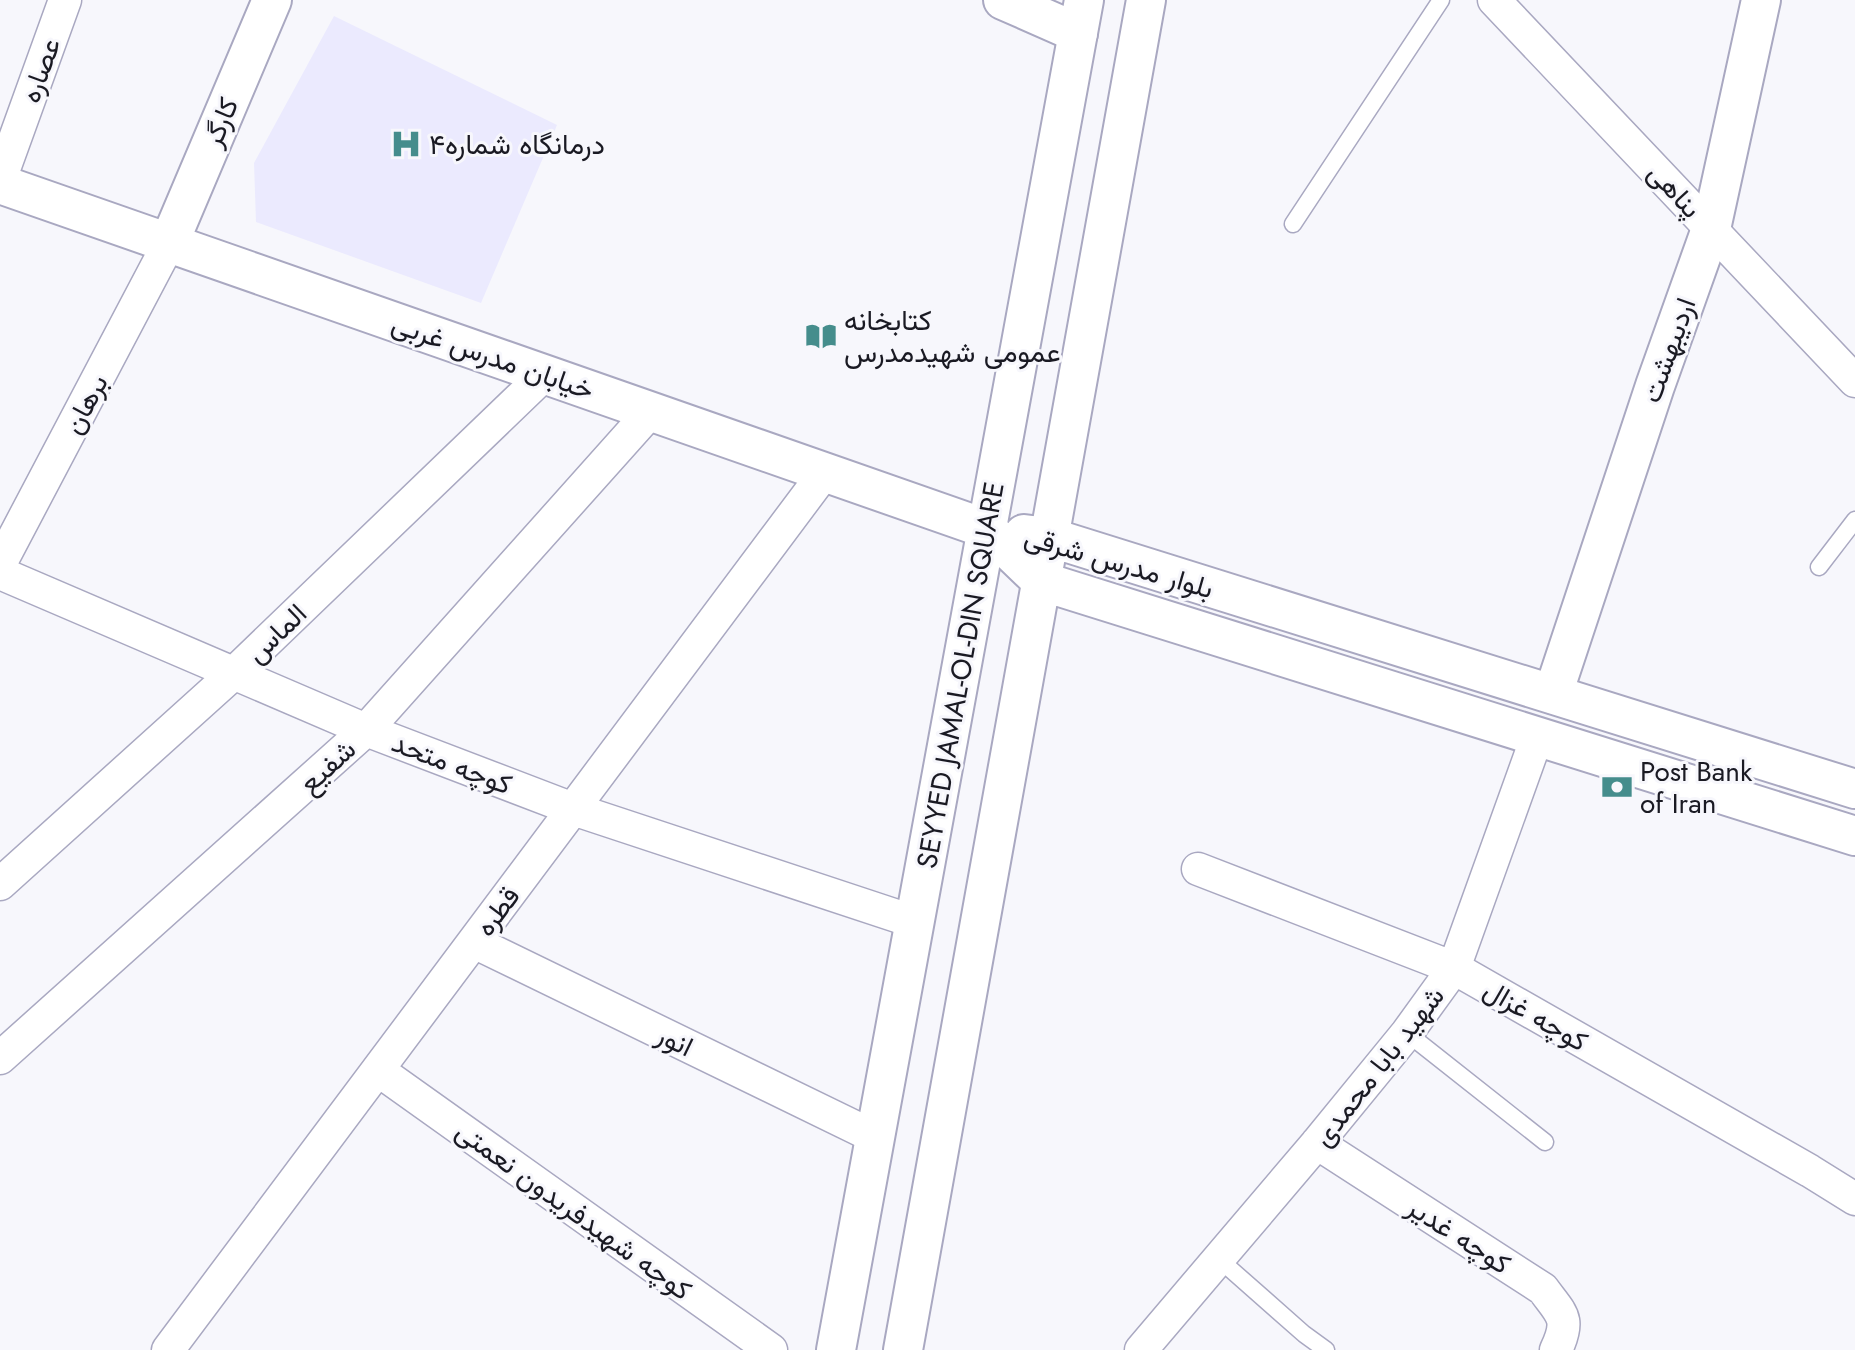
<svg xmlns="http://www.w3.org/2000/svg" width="1855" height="1350" font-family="Jost,Vazirmatn,sans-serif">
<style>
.built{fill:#ebeafe}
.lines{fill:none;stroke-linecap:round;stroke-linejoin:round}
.service-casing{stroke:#a9a8c1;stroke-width:19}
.minor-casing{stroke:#a9a8c1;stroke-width:35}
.tertiary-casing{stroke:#a9a8c1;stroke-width:42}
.secondary-casing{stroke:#a9a8c1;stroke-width:42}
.service{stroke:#fff;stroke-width:16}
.minor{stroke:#fff;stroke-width:32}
.tertiary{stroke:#fff;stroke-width:38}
.secondary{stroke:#fff;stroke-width:38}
.labels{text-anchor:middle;stroke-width:6;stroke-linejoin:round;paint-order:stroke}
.street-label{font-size:28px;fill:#1a1a23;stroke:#f7f7fc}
.poi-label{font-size:28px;fill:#1a1a23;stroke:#f7f7fc;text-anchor:start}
</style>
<rect width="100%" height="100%" fill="#f7f7fc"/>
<!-- built -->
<path class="built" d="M334,16L557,125L481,303L256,222L254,163Z"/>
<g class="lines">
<defs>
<path id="service" d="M1293,224L1441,0
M1819,567L1855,520
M1407,1033L1545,1142
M1219,1259L1304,1334L1326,1350"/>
<path id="minor" d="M1494,0L1855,381
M0,180L65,0
M0,564L169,243
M0,573L366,730L573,809L915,922
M1198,869L1454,968L1810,1171L1855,1199
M0,884L234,673L545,374
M474,942L875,1137
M0,1058L366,730L651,411
M378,1070L771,1350
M1317,1143L1543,1289C1562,1315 1571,1318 1556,1350
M168,1350L825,472
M1141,1350L1317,1143L1407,1033L1454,968L1537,737"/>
<path id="tertiary" d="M1003,0L1078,33
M0,184L987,529
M169,243L272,0
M1553,694L1655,386L1711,229L1761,0"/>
<path id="secondary" d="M987,529L1041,581L1855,836
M1024,534L1049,537L1855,789
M836,1350L1084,0
M903,1350L1146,0"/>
</defs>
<!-- service casing -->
<use href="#service" class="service-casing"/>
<!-- minor casing -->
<use href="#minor" class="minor-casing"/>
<!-- tertiary casing -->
<use href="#tertiary" class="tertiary-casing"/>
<!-- secondary casing -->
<use href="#secondary" class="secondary-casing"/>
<!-- service -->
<use href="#service" class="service"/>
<!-- minor -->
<use href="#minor" class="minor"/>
<!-- tertiary -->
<use href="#tertiary" class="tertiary"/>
<!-- secondary -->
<use href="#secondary" class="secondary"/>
</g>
<!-- icons -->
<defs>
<symbol id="hospital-bare" viewBox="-9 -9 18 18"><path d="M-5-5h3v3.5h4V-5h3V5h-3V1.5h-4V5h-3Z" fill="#458d8c" stroke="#f7f7fc" stroke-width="2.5" paint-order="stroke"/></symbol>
<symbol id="library-bare" viewBox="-9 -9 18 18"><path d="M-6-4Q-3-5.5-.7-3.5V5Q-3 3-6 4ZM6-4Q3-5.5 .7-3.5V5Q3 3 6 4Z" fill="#458d8c" stroke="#f7f7fc" stroke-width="2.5" paint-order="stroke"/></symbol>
<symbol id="bank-bare" viewBox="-9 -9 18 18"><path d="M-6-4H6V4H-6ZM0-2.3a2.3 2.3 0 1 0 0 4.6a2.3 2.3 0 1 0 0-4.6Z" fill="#458d8c" stroke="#f7f7fc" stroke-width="2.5" paint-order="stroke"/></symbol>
</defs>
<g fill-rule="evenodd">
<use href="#hospital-bare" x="384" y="122" width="44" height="44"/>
<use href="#library-bare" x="799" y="314" width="44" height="44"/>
<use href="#bank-bare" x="1595" y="765" width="44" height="44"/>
</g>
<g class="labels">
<!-- street labels -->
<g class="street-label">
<text transform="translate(40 70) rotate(-70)" y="10">عصاره</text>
<text transform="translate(220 122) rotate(-67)" y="10">کارگر</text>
<text transform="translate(1675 190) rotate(47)" y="10">پناهی</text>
<text transform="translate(1668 350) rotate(-70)" y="10">اردیبهشت</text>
<text transform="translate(493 356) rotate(19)" y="10">خیابان مدرس غربی</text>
<text transform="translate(85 404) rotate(-62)" y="10">برهان</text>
<text transform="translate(1119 562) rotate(16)" y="10">بلوار مدرس شرقی</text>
<text transform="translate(276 633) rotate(-44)" y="10">الماس</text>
<text transform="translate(960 675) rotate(-80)" y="10">SEYYED JAMAL-OL-DIN SQUARE</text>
<text transform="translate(452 763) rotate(21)" y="10">کوچه متحد</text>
<text transform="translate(327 766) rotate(-42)" y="10">شفیع</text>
<text transform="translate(497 911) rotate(-53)" y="10">قطره</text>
<text transform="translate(1536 1015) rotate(30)" y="10">کوچه غزال</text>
<text transform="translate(675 1040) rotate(26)" y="10">انور</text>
<text transform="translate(1378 1066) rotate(-52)" y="10">شهید بابا محمدی</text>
<text transform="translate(574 1210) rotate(36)" y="10">کوچه شهیدفریدون نعمتی</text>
<text transform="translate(1459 1235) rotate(33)" y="10">کوچه غدیر</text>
</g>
<!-- poi labels -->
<g class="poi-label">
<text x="429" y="154">درمانگاه شماره۴</text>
<text x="844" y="330">کتابخانه<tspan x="844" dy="32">عمومی شهیدمدرس</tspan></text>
<text x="1640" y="781">Post Bank<tspan x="1640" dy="32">of Iran</tspan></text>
</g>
</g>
</svg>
